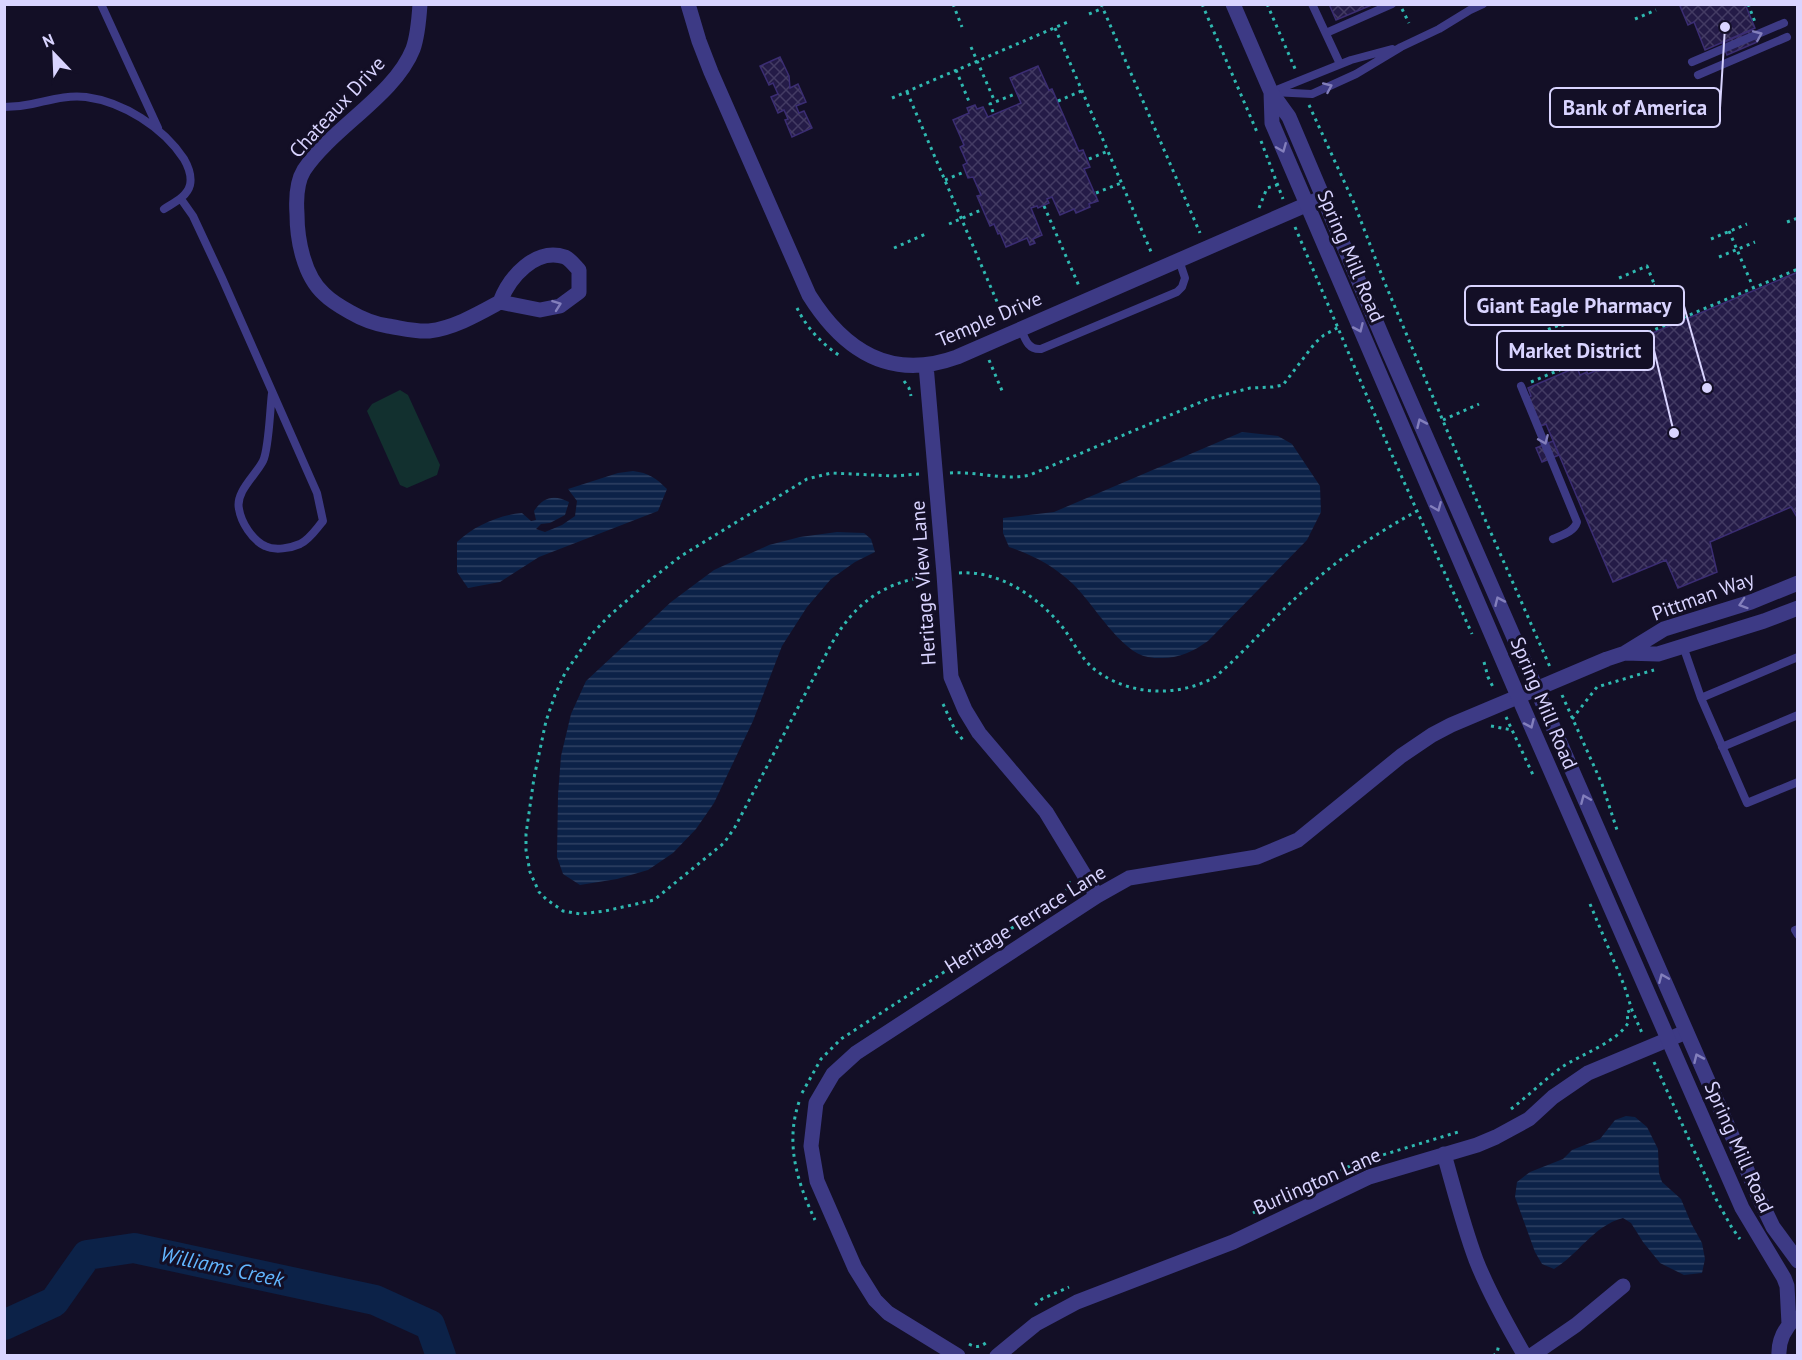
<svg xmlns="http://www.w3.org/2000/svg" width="1802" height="1360" font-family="'PT Sans',sans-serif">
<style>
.pitch{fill:#12302f}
.water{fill:url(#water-rules)}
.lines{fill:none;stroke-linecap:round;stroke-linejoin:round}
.river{stroke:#0c2248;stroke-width:30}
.building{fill:url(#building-cross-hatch);stroke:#3b2d73;stroke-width:1.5}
.path{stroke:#2fb8b0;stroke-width:3;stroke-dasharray:3 4.5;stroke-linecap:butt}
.service{stroke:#3d3a85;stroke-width:8}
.minor{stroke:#3d3a85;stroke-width:15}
.tertiary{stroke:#3d3a85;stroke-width:15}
.oneway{stroke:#837fbc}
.labels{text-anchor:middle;stroke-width:6;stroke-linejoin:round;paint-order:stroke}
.street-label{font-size:20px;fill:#d9d4ff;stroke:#130f26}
.water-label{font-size:21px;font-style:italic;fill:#62b6ff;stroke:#130f26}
.leader{fill:none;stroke:#d9d4ff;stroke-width:2}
.callout-dot{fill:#d9d4ff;stroke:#130f26;stroke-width:2}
.callout{fill:#130f26;stroke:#d9d4ff;stroke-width:2}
.callout-label{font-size:21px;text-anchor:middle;font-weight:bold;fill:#d9d4ff}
</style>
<defs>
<pattern id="water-rules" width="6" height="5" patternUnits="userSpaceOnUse" patternTransform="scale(1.5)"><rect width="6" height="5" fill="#0c2248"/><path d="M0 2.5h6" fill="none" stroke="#2f4163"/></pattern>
<pattern id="building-cross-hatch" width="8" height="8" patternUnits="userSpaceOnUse" patternTransform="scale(1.5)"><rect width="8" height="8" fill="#241b47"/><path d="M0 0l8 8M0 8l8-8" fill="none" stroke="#433b63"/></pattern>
</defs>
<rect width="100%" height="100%" fill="#130f26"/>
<!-- pitch -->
<path class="pitch" d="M400,390L408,395L440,465L437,475L407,488L400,485L367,411L372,404Z"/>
<!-- water -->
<path class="water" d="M1242,432L1278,436L1292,444L1320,486L1321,512L1307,540L1208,641C1194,651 1180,658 1162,658C1157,658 1152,658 1148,657C1121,653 1093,603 1073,584C1054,566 1033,555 1009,547L1003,533V518L1054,512Z
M633,471C649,473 656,478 667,489L658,511L539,557L500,582L468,588L457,572V542C474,526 499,515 522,513L531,521L536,520L534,511C543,497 554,494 569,502L565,515L550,523L541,524L536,529L545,532L562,525L575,516L577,501L568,489L618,473Z
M837,532L864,533L871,539L875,552L855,562L831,579L807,607L782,646L753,721L714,803L696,829L673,853L648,870L617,879L580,885L563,874L557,857L558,795L561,756L571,714L586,681L671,602L714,570L769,545L800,537Z
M1626,1116L1635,1117L1647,1127L1658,1149L1659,1173L1662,1182L1681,1199L1691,1223L1702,1243L1705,1259L1702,1273L1684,1275L1660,1263L1643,1242L1631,1223L1623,1218C1593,1226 1579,1254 1554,1269L1542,1264L1535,1252L1515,1197L1517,1182L1530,1172L1563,1159L1572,1150L1600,1139L1615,1120Z"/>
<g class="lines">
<!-- river -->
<path class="river" d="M4,1325L54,1302L87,1255L134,1248L375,1300L430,1325L441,1356"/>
</g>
<!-- building -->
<path class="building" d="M1329,4H1374L1336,20Z
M1684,4H1745L1755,28L1705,50L1694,22L1688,25L1680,6Z
M1752,30L1757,42L1727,55L1722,43Z
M780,57L789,76L790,88L798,84L806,102L796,106L799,113L804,111L812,128L792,137L785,120L788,119L784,110L778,113L771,97L778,94L773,83L769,85L760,66Z
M1038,66L1049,90L1052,89L1079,151L1083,150L1090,167L1084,169L1098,201L1089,204L1090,207L1076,213L1074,209L1060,215L1052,197L1047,199L1049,203L1038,208L1037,206L1031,208L1042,235L1033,239L1035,243L1030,245L1027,238L1006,247L1000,233L998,234L994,224L990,226L977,196L981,195L973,177L968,178L963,165L967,163L960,147L964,145L953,120L969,113L967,108L975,105L977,109L983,107L988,117L1021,103L1010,78Z
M1798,272V519L1791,507L1710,542L1717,572L1678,588L1666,560L1613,582L1546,424L1541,426L1528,397L1531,396L1528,388L1577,367L1580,375L1587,372L1588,374L1597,370L1598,371L1645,352L1643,347L1646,346L1643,337Z
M1553,441L1559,455L1542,462L1536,448Z"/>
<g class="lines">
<!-- path -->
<path class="path" d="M953,4L962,27
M1101,4L1200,233
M1202,4L1257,132
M1267,4L1296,71
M1748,4L1755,22
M1402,9L1409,23
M1089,14L1103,8
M1635,19L1656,10
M1055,28L1152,254
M971,47L995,102
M956,70L970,104
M907,92L1004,318
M892,98L1068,22
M1058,101L1081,91
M1309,105L1354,203L1384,281L1473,492L1550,667
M993,112L990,104L1015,94
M1261,141L1283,199
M1089,159L1108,151
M945,180L964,172
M1096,193L1121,183
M1044,206L1079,286
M1259,208L1267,188L1277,185
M1787,222L1798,218
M949,224L981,210
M1295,227L1392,455L1472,634
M1729,231L1753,287
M1711,239L1747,224
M894,248L928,233
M1719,257L1755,242
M1619,278L1647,266L1660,299L1679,319
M1626,296L1655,285
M797,308C806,327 822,344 840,356
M1534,335L1562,324L1579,362
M989,360L1003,393
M904,381L909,388L911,396
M1531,382L1798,269
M1443,420L1479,404
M950,473C977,471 1003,481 1030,475L1208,399L1250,388L1273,387L1283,385L1315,343L1324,335L1339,327
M919,474L894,476L831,473L807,479L794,487L681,556L649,581L608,617L592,634L565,673L555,695L546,721L534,778L526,834V850L530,872L539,892L546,899L563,911L580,914L605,911L654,900L724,843L735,827L832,643C855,603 883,583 928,576
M959,573C1000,570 1040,598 1064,629C1074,643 1083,662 1098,672C1132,696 1179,697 1215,677C1246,651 1271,620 1301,593C1336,560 1375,534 1417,511
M1484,662L1488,677L1494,689
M1562,695L1602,784L1618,833
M943,704L955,730L963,740
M1506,717L1534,777
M1572,719L1597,687L1654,670
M1491,726L1512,730
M1590,904L1624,985L1632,1010L1642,1033
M1654,1062L1716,1199L1732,1228L1740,1239
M802,1093L821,1059L841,1039L1058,898C1065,893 1069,890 1069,881
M799,1102C785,1143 797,1182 815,1220
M1511,1109C1528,1096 1544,1080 1562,1067C1580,1055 1617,1042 1628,1023L1627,1012L1632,1010
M1376,1157L1458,1132
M1253,1213L1317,1180L1355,1164
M1035,1305L1042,1299L1069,1287
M969,1344C976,1348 981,1347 987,1342
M1493,1356L1497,1353L1499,1344"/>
<!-- service -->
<path class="service" d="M101,4L158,128
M1312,4L1340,64
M1326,33L1392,4
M1692,62L1784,23
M1698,75L1787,37
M1274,91L1351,60L1392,49
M1272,92L1312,94L1356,74L1401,47L1439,29L1470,10L1483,4
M4,107C13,107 23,106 32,104C51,100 66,95 86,97C123,102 163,127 184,159C188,166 192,176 190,185C187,197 173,203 164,209
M181,199L193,216L222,278L317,493L323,521C316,529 310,539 300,544C291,548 275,551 265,546C252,540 241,522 239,509C235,492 256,475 263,461C269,449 270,408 272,393
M1021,329C1025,339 1028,350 1041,349L1177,292L1182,287L1185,278L1179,260
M1521,386L1577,522C1574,532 1562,535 1553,539
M1683,646L1701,698L1747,803L1798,782
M1701,698L1798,657
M1722,747L1798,715
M1798,929L1795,930L1798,935"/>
<!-- minor -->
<path class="minor" d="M420,4C419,19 418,35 413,49C395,95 332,128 304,170C296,183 296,200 297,214C297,240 304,276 324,294C331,301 341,307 350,312C362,319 375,324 388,326C401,328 416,332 429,331C454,328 478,314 500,302C509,278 535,247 565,257C570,259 575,266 579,270V292L560,306L540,310L500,302
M688,4L699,41L711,72L809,295C844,351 891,381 957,357L1324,197
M926,365L944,574L951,677L965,710L979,733L1046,812L1097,896
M1625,653L1658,654L1764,621L1798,608
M1444,1154C1454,1189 1463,1225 1476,1260C1489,1293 1507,1325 1525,1356
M958,1356L888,1313L875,1300L855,1268L817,1181L811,1146L816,1103L833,1074L856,1053L1097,896L1129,878L1257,857L1298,840L1401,756L1432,735L1451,725L1607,659L1625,653L1664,629L1751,602L1798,583
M997,1356L1036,1324L1077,1302L1233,1242L1369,1177L1477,1145L1496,1137L1529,1119L1553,1097L1588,1073L1686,1032
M1531,1356L1576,1325L1623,1286"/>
<!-- tertiary -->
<path class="tertiary" d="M1233,4L1271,92L1289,117L1385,343L1761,1202L1773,1227L1798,1261
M1271,92L1272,123L1518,696L1742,1208L1784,1278L1787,1286L1789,1324
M1779,1356C1778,1341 1785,1328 1795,1318"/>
</g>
<!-- one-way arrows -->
<defs><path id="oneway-chevron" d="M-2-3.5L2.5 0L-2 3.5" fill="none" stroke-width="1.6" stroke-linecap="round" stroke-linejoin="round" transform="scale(1.5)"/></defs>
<g class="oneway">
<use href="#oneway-chevron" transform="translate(1758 35) rotate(-23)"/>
<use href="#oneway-chevron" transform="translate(1328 87) rotate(-24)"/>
<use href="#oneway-chevron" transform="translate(1282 148) rotate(68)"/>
<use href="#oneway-chevron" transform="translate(557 305) rotate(-20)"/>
<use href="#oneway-chevron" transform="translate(1359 328) rotate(66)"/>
<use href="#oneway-chevron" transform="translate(1421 423) rotate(-114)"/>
<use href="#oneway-chevron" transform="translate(1544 440) rotate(67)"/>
<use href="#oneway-chevron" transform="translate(1437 507) rotate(67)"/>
<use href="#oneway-chevron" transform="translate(1499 601) rotate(-114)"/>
<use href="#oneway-chevron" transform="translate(1743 604) rotate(162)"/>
<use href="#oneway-chevron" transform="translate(1530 724) rotate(66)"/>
<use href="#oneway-chevron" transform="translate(1585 799) rotate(-113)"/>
<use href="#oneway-chevron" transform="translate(1663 978) rotate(-113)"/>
<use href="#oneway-chevron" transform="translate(1698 1058) rotate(-114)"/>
</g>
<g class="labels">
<!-- street labels -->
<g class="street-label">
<text transform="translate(337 107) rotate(-47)" y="7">Chateaux Drive</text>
<text transform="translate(1351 256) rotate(67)" y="7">Spring Mill Road</text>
<text transform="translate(989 319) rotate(-23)" y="7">Temple Drive</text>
<text transform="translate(923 583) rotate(-94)" y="7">Heritage View Lane</text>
<text transform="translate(1703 596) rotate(-20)" y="7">Pittman Way</text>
<text transform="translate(1544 703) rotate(67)" y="7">Spring Mill Road</text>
<text transform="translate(1025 919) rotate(-32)" y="7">Heritage Terrace Lane</text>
<text transform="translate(1739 1147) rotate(66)" y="7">Spring Mill Road</text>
<text transform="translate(1317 1181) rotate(-24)" y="7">Burlington Lane</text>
</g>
<!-- water labels -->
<g class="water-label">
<text transform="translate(222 1267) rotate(12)" y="7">Williams Creek</text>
</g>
</g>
<!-- callouts -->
<path class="leader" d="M1725 27L1720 108M1707 388L1684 306M1674 433L1654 350"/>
<g class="callout-dot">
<circle cx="1725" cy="27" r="6"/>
<circle cx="1707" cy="388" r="6"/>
<circle cx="1674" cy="433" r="6"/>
</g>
<g class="callout">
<rect x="1550" y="88" width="170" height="39" rx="6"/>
<rect x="1465" y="286" width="219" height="39" rx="6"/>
<rect x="1497" y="331" width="157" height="39" rx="6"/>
</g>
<g class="callout-label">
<text x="1635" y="115">Bank of America</text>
<text x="1574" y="313">Giant Eagle Pharmacy</text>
<text x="1575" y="358">Market District</text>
</g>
<!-- border -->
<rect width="1802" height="1360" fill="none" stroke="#d9d4ff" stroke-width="12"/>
<!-- north arrow -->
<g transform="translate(54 54) rotate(337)" stroke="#130f26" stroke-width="4.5" paint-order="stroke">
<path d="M0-4.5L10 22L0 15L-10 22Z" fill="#d9d4ff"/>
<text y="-9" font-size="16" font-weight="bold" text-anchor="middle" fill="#d9d4ff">N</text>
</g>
</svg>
